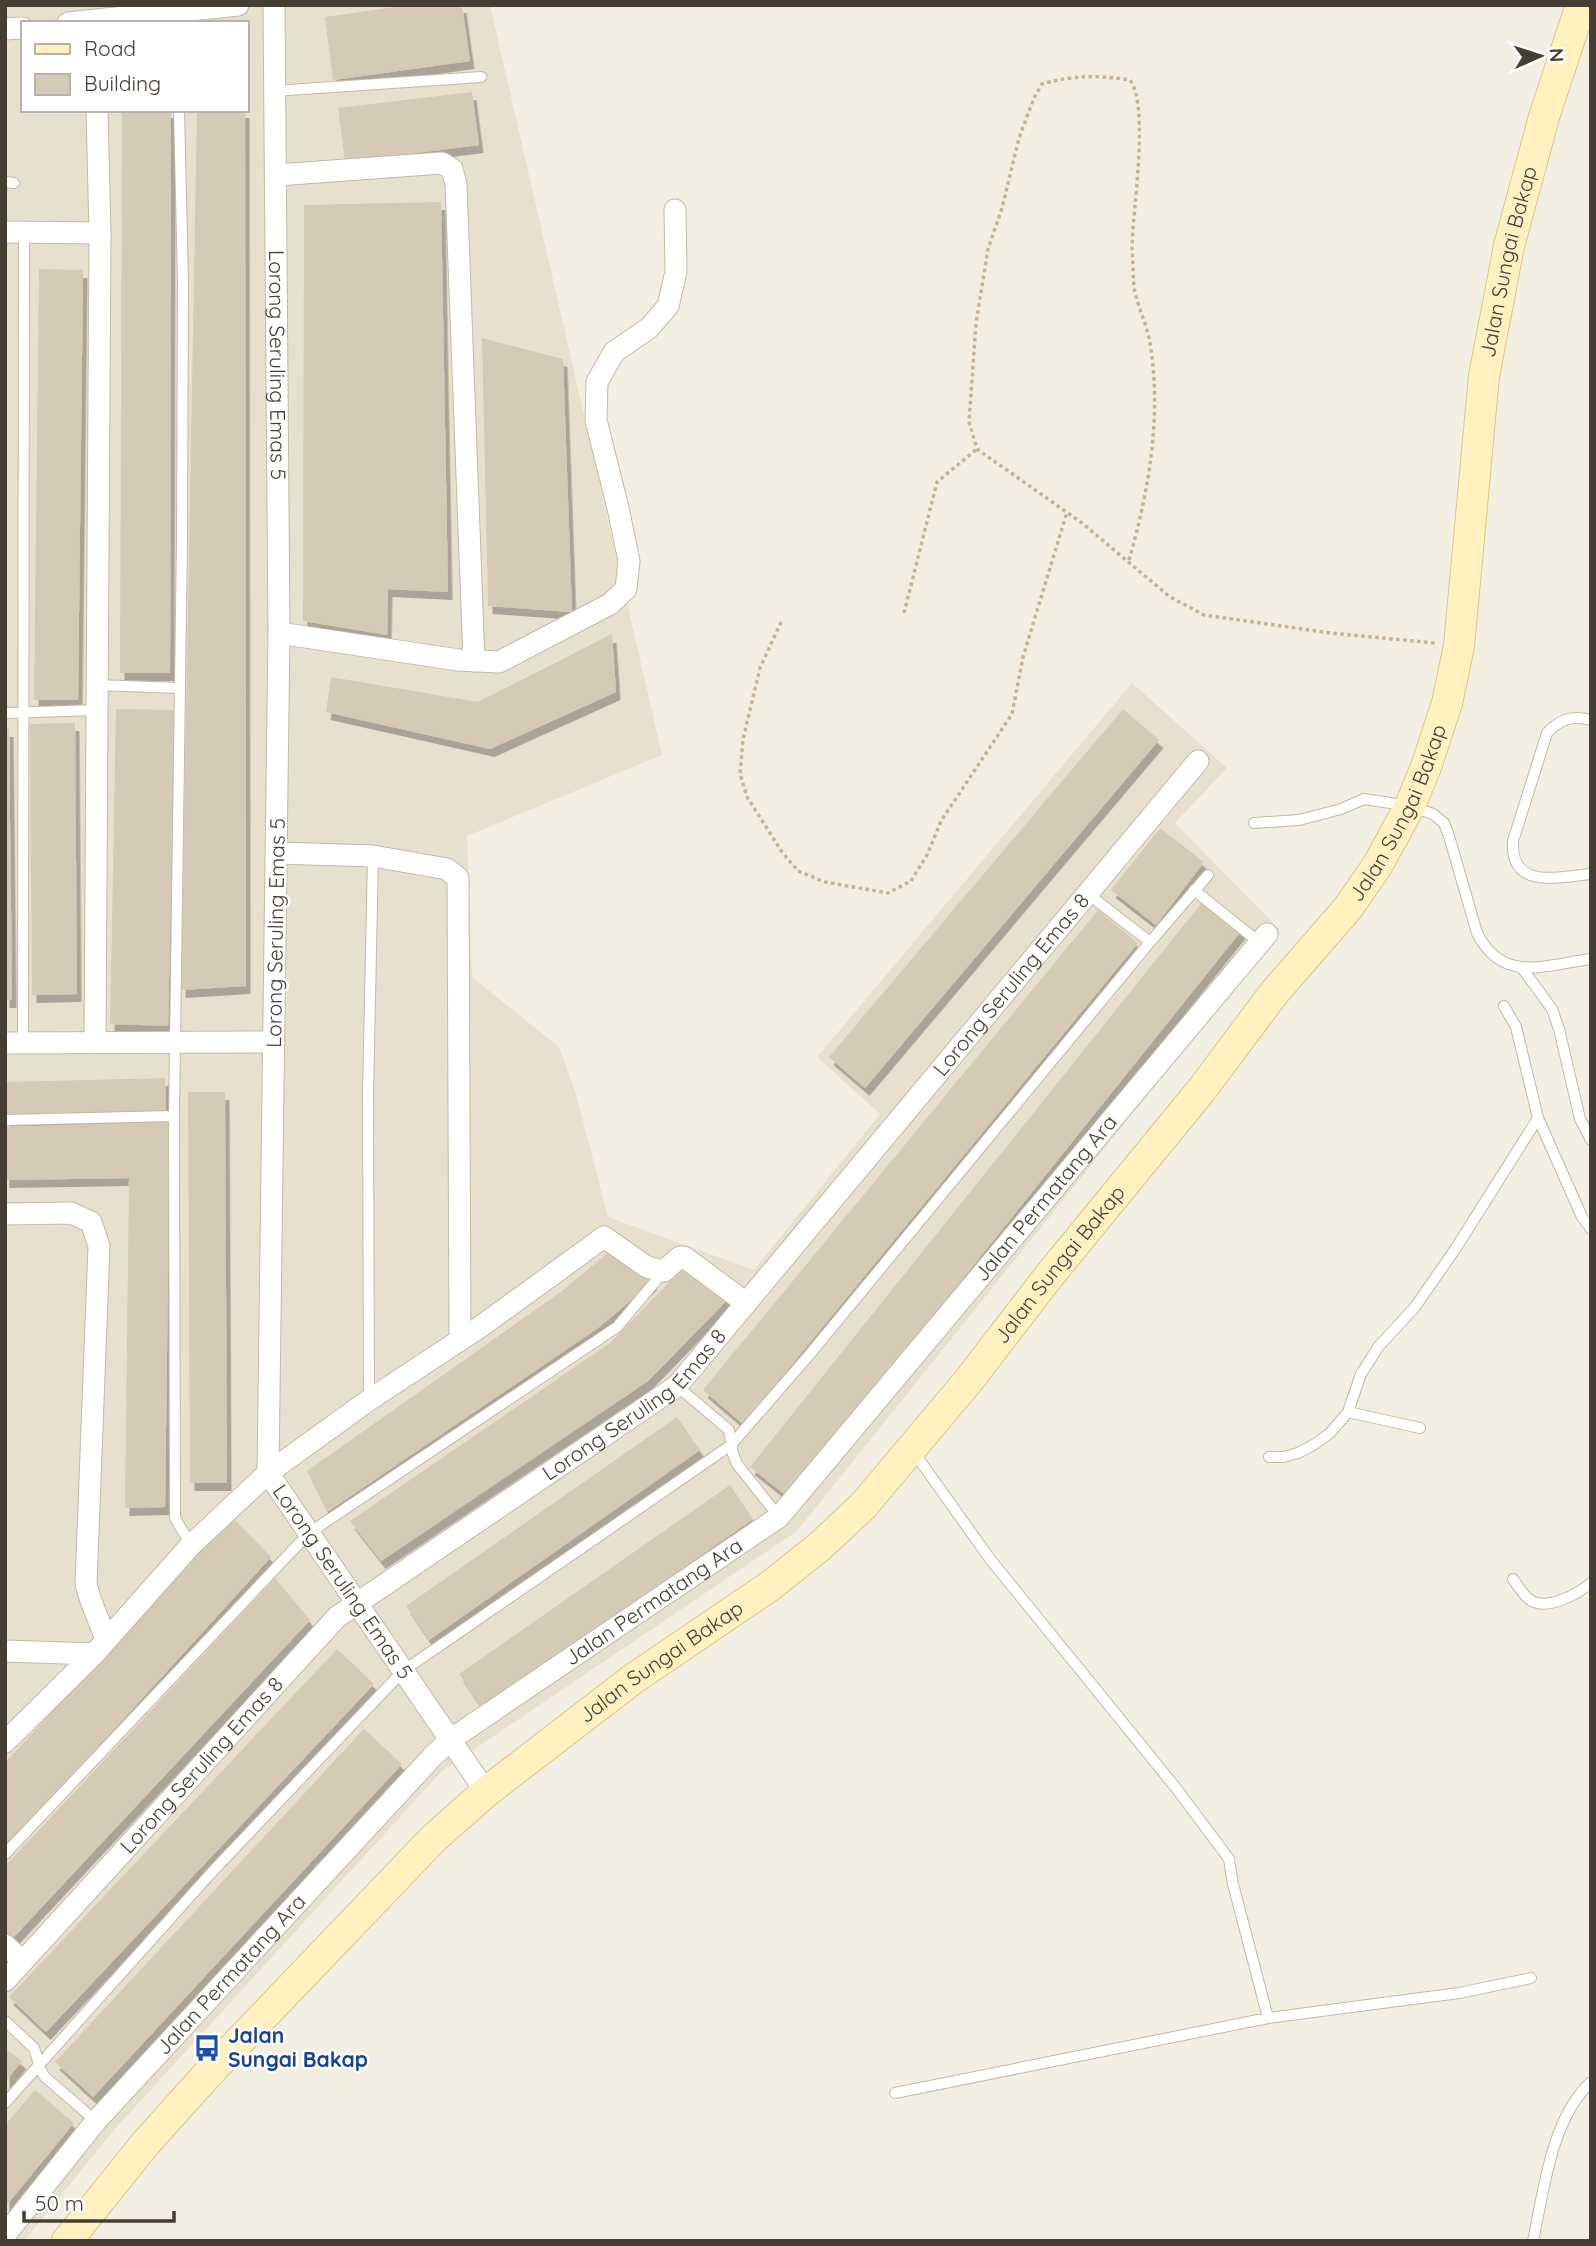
<svg xmlns="http://www.w3.org/2000/svg" width="1596" height="2246" font-family="Quicksand,sans-serif">
<style>
.residential{fill:#e8e0cf;fill-rule:evenodd}
.building{fill:#d5cab6;filter:url(#shadow)}
.lines{fill:none;stroke-linecap:round;stroke-linejoin:round}
.lane-casing{stroke:#c2b9a6;stroke-width:12}
.street-casing{stroke:#c2b9a6;stroke-width:23}
.secondary-casing{stroke:#d8c68b;stroke-width:32}
.path{stroke:#c3b393;stroke-width:3.5;stroke-dasharray:3.5 3.5;stroke-linecap:butt}
.lane{stroke:#fff;stroke-width:10}
.street{stroke:#fff;stroke-width:21}
.secondary{stroke:#fff1c0;stroke-width:30}
.labels{text-anchor:middle;stroke-width:5;stroke-linejoin:round;paint-order:stroke}
.street-label{font-size:21px;fill:#453e32;stroke:#fff}
.transit-label{font-size:21px;font-weight:bold;fill:#164399;stroke:#fff;text-anchor:start}
</style>
<defs>
<filter id="shadow"><feDropShadow dx="4.5" dy="8" stdDeviation="0" flood-color="#0004"/></filter>
</defs>
<rect width="100%" height="100%" fill="#f3eee2"/>
<!-- residential -->
<path class="residential" d="M5,5H490L662,755L467,836L472,977L559,1047L576,1094L608,1217L754,1270L880,1114L817,1057L1132,683L1227,768L1175,823L1280,930L797,1531L442,1771L114,2130L24,2241H5ZM23,23H247V110H23Z"/>
<!-- building -->
<path class="building" d="M409,5H462L470,61L333,80L325,17Z
M472,92L479,145L345,162L338,108Z
M122,110H171L170,673H120Z
M197,110H245L246,986L181,990Z
M441,202L448,592L388,589L387,635L303,621L304,205Z
M39,269L83,270L78,700H34Z
M482,338L563,359L572,612L488,606Z
M612,634L616,692L490,749L326,712L331,677L478,702Z
M116,709L175,710L168,1026L110,1024Z
M1123,709L1159,740L865,1088L829,1057Z
M75,723L77,994L32,995L30,724Z
M5,729H9L12,1000H5Z
M1160,828L1204,862L1156,925L1111,890Z
M1203,901L1241,931L788,1497L750,1467Z
M1098,910L1138,943L743,1424L703,1390Z
M165,1078L166,1116L5,1119V1082Z
M188,1092H225L227,1483H190Z
M170,1122L165,1507L125,1508L129,1178L5,1180V1127Z
M610,1251L653,1282L598,1328L327,1512L307,1471L562,1291Z
M688,1263L730,1297L648,1381L381,1561L350,1521L610,1343Z
M677,1417L700,1450L429,1640L406,1606Z
M730,1485L753,1519L482,1708L459,1674Z
M231,1516L271,1557L5,1849V1763Z
M275,1578L310,1620L11,1940L5,1934V1866Z
M337,1649L374,1684L46,2032L9,1997Z
M364,1729L402,1764L93,2097L55,2062Z
M5,2048L22,2061L5,2082Z
M35,2090L74,2123L5,2207V2125Z"/>
<g class="lines">
<defs>
<path id="lane" d="M274,91L481,77
M5,182L14,183
M97,685L180,688
M5,713L97,710
M1591,720C1572,715 1560,719 1547,733L1513,841C1510,890 1558,877 1591,874
M1254,823L1299,820L1341,809L1364,799L1410,806L1433,814L1444,823L1449,836L1477,933C1503,984 1544,965 1591,959
M1194,890L1260,943
M1088,894L1150,942
M1522,968L1552,1009L1559,1029L1580,1119L1591,1140
M1504,1006L1516,1027L1538,1118L1582,1217L1591,1229
M23,1042L24,233
M174,1116L182,539L183,282L179,110
M5,1120L174,1116L175,1518L191,1545
M677,1386L729,1430L733,1454L737,1464L779,1517
M369,1400L368,1094L373,856
M1348,1412L1420,1428
M913,1451L990,1559L1176,1788L1229,1859L1233,1884L1268,2018
M1269,1457H1283L1298,1453L1315,1444L1330,1433L1348,1412L1361,1374L1379,1346L1415,1307L1456,1248L1538,1118
M1513,1579C1518,1586 1524,1597 1532,1601C1548,1610 1578,1594 1591,1583
M5,1854L309,1533L617,1327L664,1271
M5,2021L34,2048L41,2071L45,2077L96,2121
M895,2093L1268,2018L1459,1993L1531,1978
M5,2103L212,1872L403,1671L731,1445L810,1354L1150,942L1208,875
M1533,2241C1544,2190 1551,2119 1591,2082"/>
<g id="street">
<path id="s1" d="M274,5L279,633L268,1473L486,1792"/>
<path d="M68,23L238,5"/>
<path d="M5,29L23,28"/>
<path d="M277,175L442,163L452,169L456,184L474,661"/>
<path d="M5,232L100,233"/>
<path d="M279,633L458,660L499,662L610,604L626,589L629,561L618,508L596,420L597,382L614,352L649,328L668,306L676,272L675,210"/>
<path d="M277,853L373,856L447,869L458,878L460,1340"/>
<path d="M95,1042L100,233L97,110"/>
<path d="M5,1043L274,1042"/>
<path d="M5,1214L71,1213L91,1222L99,1246L86,1584L91,1601L106,1639"/>
<path d="M5,1651L94,1654"/>
<path d="M5,1742L94,1654L191,1545L268,1473L369,1400L480,1327L604,1237L647,1267L664,1271L680,1257H684L746,1303"/>
<path d="M5,1945L23,1961"/>
<path id="s2" d="M5,1981L337,1617L677,1386L1198,761"/>
<path id="s3" d="M5,2235L96,2121L432,1757L450,1740L779,1517L1267,934"/>
</g>
<g id="secondary">
<path id="s4" d="M67,2241L145,2144L207,2075L434,1838L486,1792L633,1679L770,1586L819,1547L863,1506L969,1380L1049,1276L1203,1088L1274,993L1348,908L1377,866L1410,806L1427,764L1447,703L1459,646L1484,376L1509,246L1544,117L1581,5"/>
</g>
</defs>
<!-- lane casing -->
<use href="#lane" class="lane-casing"/>
<!-- street casing -->
<use href="#street" class="street-casing"/>
<!-- secondary casing -->
<use href="#secondary" class="secondary-casing"/>
<!-- path -->
<path class="path" d="M1129,560C1149,491 1162,415 1150,343C1147,324 1137,306 1134,287C1133,275 1133,262 1132,249C1132,214 1150,107 1130,80C1097,75 1074,75 1042,84L1034,98L1019,138L1002,208L988,249L976,323L969,422L977,449L1082,523L1170,597L1204,615L1330,633L1435,643
M904,613L937,482L977,449
M781,622L760,668L743,739L740,774L747,797L782,852L798,871L825,882L888,893L911,881L927,855L941,821L1012,714L1023,657L1067,512"/>
<!-- lane -->
<use href="#lane" class="lane"/>
<!-- street -->
<use href="#street" class="street"/>
<!-- secondary -->
<use href="#secondary" class="secondary"/>
</g>
<!-- icons -->
<defs>
<symbol id="bus-bare" viewBox="-9 -9 18 18"><path d="M-5-6H5V4H4V6H2V4H-2V6H-4V4H-5ZM-3.5-4V0h7V-4ZM-3.5 1.2v1.5H-2V1.2ZM2 1.2v1.5H3.5V1.2Z" fill="#1a4fb4" stroke="#fff" stroke-width="2.5" paint-order="stroke"/></symbol>
</defs>
<g fill-rule="evenodd">
<use href="#bus-bare" x="188" y="2029" width="38" height="38"/>
</g>
<g class="labels">
<!-- street labels -->
<g class="street-label">
<text dy="7" stroke="none"><textPath href="#s4" startOffset="2534">Jalan Sungai Bakap</textPath></text>
<text dy="7" stroke="none"><textPath href="#s1" startOffset="360">Lorong Seruling Emas 5</textPath></text>
<text dy="7" stroke="none"><textPath href="#s4" startOffset="1967">Jalan Sungai Bakap</textPath></text>
<text transform="translate(276 933) rotate(-89)" y="7">Lorong Seruling Emas 5</text>
<text dy="7" stroke="none"><textPath href="#s2" startOffset="1426">Lorong Seruling Emas 8</textPath></text>
<text dy="7" stroke="none"><textPath href="#s3" startOffset="1479">Jalan Permatang Ara</textPath></text>
<text dy="7" stroke="none"><textPath href="#s4" startOffset="1400">Jalan Sungai Bakap</textPath></text>
<text dy="7" stroke="none"><textPath href="#s2" startOffset="859">Lorong Seruling Emas 8</textPath></text>
<text dy="7" stroke="none"><textPath href="#s1" startOffset="1600">Lorong Seruling Emas 5</textPath></text>
<text dy="7" stroke="none"><textPath href="#s3" startOffset="912">Jalan Permatang Ara</textPath></text>
<text dy="7" stroke="none"><textPath href="#s4" startOffset="833">Jalan Sungai Bakap</textPath></text>
<text dy="7" stroke="none"><textPath href="#s2" startOffset="292">Lorong Seruling Emas 8</textPath></text>
<text dy="7" stroke="none"><textPath href="#s3" startOffset="345">Jalan Permatang Ara</textPath></text>
</g>
<!-- transit labels -->
<g class="transit-label">
<text x="228" y="2043">Jalan<tspan x="228" dy="24">Sungai Bakap</tspan></text>
</g>
</g>
<!-- border -->
<rect width="1596" height="2246" fill="none" stroke="#453e32" stroke-width="14"/>
<!-- legend -->
<rect x="21" y="21" width="228" height="91" fill="#ffffff" stroke="#b5b2ad" stroke-width="2"/>
<rect x="35" y="44" width="35" height="10" fill="#fff1c0" stroke="#b5b2ad" stroke-width="2"/>
<text x="84" y="56" font-size="21" fill="#453e32">Road</text>
<rect x="35" y="74" width="35" height="21" fill="#d5cab6" stroke="#b5b2ad" stroke-width="2"/>
<text x="84" y="91" font-size="21" fill="#453e32">Building</text>
<!-- north arrow -->
<g transform="translate(1540 56) rotate(87)" stroke="#ffffff" stroke-width="5" paint-order="stroke">
<path d="M0-5L12 26L0 18L-12 26Z" fill="#453e32"/>
<text y="-10" font-size="19" font-weight="bold" text-anchor="middle" fill="#453e32">N</text>
</g>
<!-- scale -->
<path d="M24 2211v10h150v-10" fill="none" stroke="#453e32" stroke-width="3.5"/>
<text x="35" y="2211" font-size="21" fill="#453e32" stroke="#ffffff" stroke-width="5" paint-order="stroke">50 m</text>
</svg>
